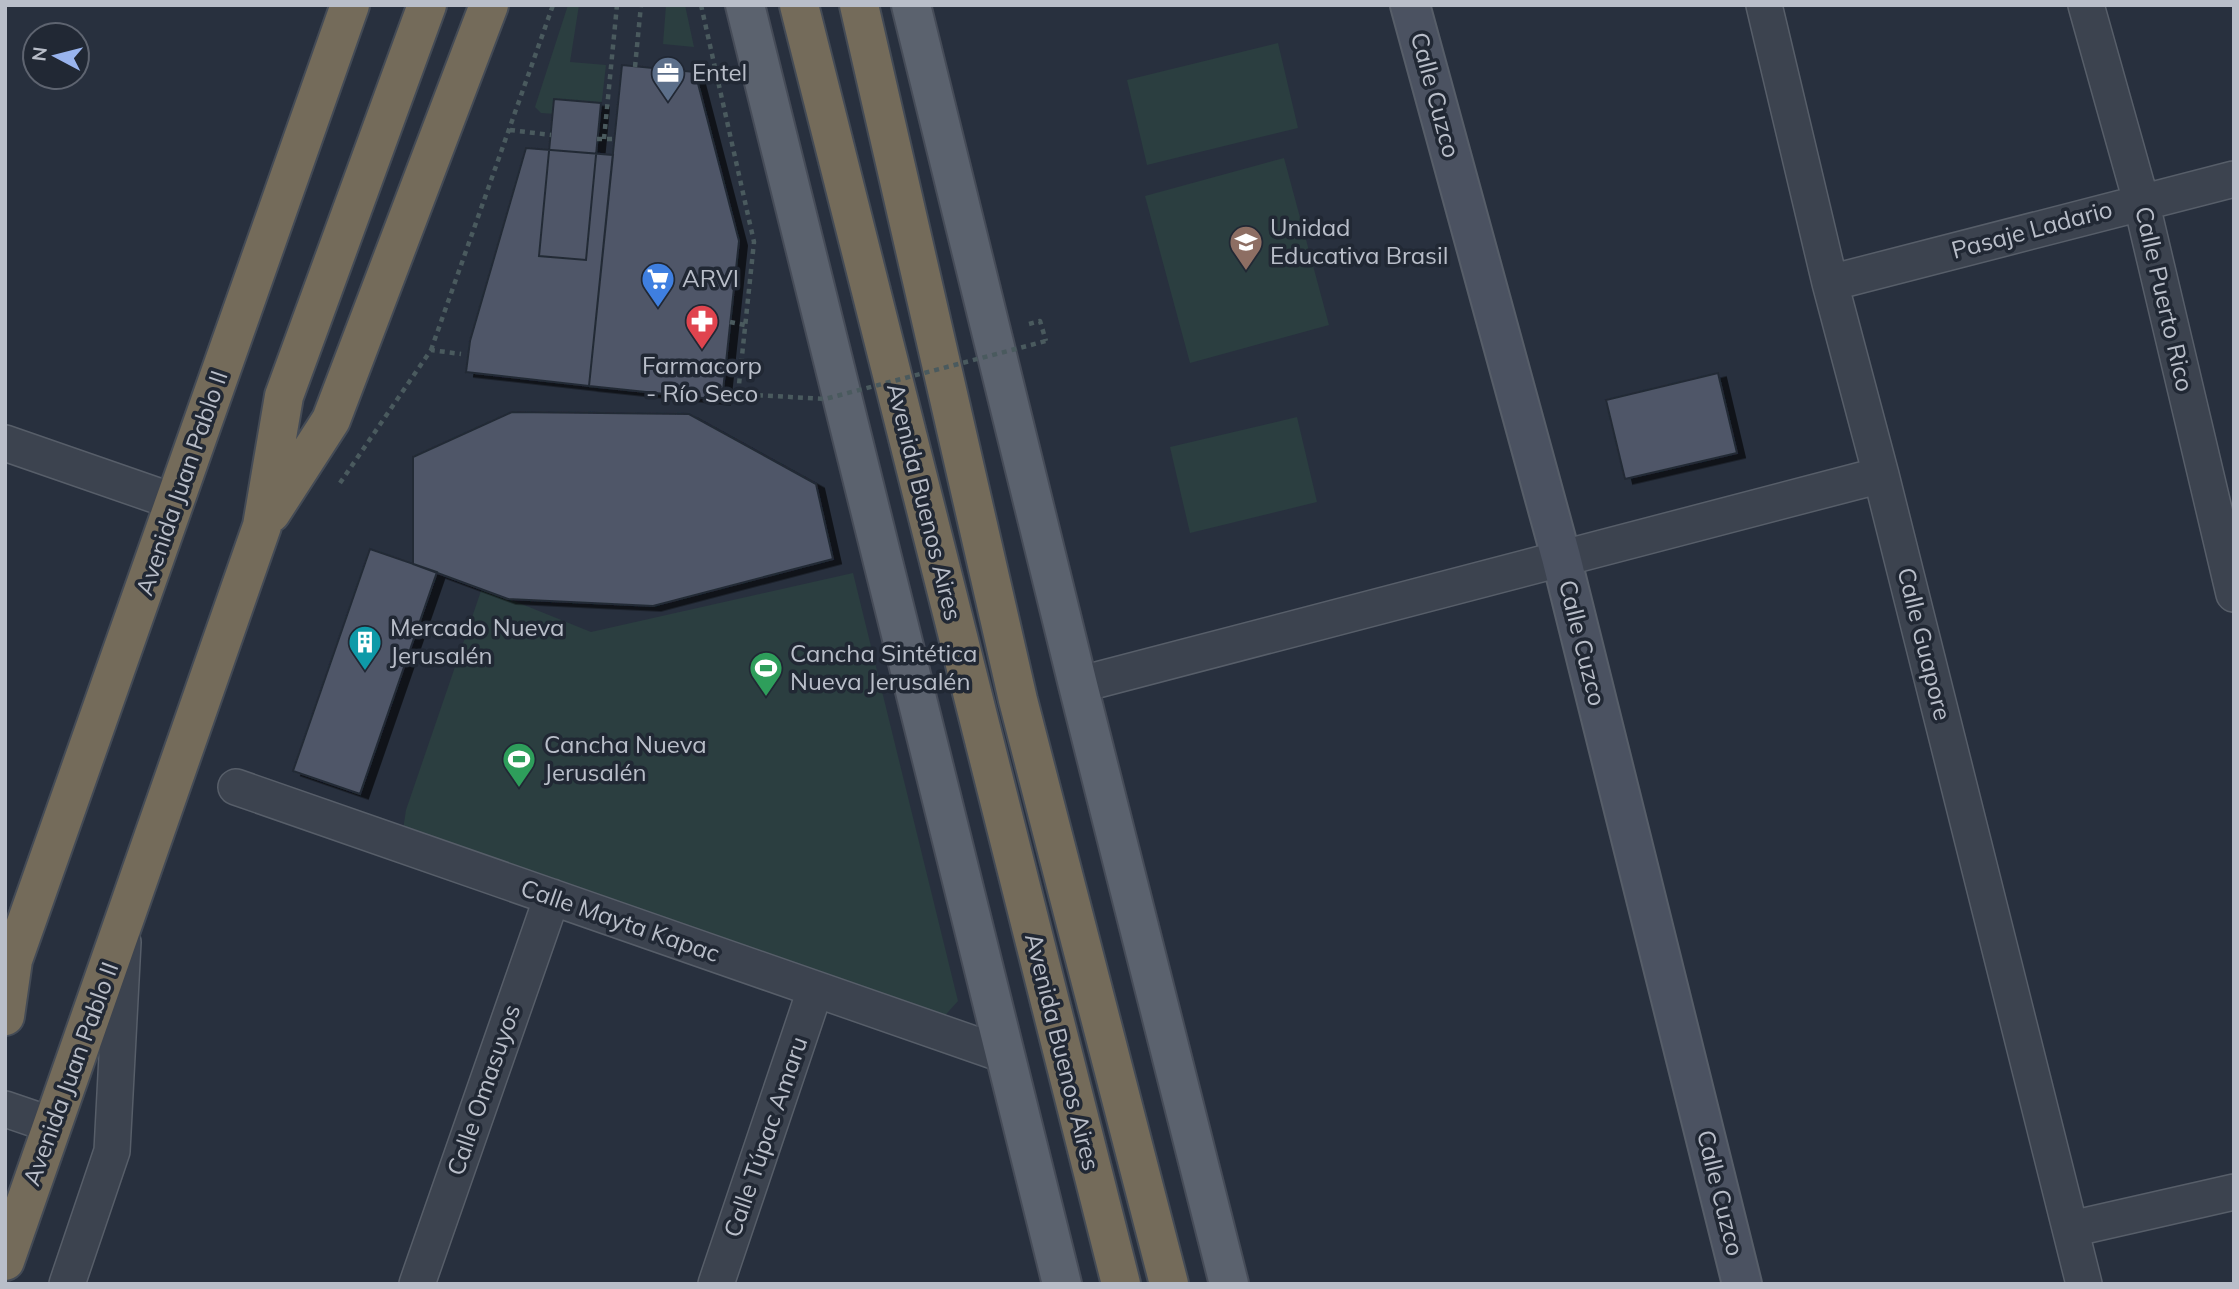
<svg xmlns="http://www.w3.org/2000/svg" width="2239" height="1289" font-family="Mulish,sans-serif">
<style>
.green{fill:#2b3e40}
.building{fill:#4f5767;stroke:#232a36;stroke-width:2;filter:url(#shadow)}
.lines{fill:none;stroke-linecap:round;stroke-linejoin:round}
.street-casing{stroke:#575e69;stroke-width:38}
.secondary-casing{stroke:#575e69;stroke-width:42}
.primary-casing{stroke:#464c58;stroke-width:42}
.highway-casing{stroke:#444b56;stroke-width:42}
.path{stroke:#4a5a5e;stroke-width:4.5;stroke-dasharray:5 5;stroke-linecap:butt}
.street{stroke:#3c434f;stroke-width:35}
.secondary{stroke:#4b5261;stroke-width:38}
.primary{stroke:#5b626e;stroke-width:38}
.highway{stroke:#746b5a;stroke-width:38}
.path-bridge{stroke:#4a5a5e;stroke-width:4.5;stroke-dasharray:5 5;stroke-linecap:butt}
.labels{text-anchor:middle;stroke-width:7;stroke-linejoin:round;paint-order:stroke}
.poi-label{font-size:24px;fill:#b9bec9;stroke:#212834;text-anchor:start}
.street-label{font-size:24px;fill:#b9bec9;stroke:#212834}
</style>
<defs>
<filter id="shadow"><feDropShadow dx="8" dy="4.5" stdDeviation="0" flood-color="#0009"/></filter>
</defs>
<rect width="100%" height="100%" fill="#28303e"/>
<!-- green -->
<path class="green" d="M568,5H579L570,62L606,65L600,117L541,113L535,107Z
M666,5H685L694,47L663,44Z
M1278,43L1298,128L1147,165L1127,80Z
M1284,158L1329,325L1190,363L1145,196Z
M1297,417L1317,502L1190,533L1170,447Z
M853,573L958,1001L940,1021L403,830L406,810L482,588L591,632Z"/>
<!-- building -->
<path class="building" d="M622,65L695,72L739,241L722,400L589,386Z
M554,99L601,103L586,260L539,256Z
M526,148L613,155L589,386L466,372L470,341Z
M1718,373L1737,453L1625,479L1606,400Z
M512,412L689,414L816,484L833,559L653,606L508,599L413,564V457Z
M370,549L437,572L360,794L293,771Z"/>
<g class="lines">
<defs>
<path id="street" d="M1764,5L1830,283L1881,475L2084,1284
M2086,5L2141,201L2234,594
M1830,283L2234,179
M5,443L175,502
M1078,685L1881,475
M236,787L1005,1055
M5,1109L52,1125
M2071,1229L2234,1192
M67,1284L112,1151L123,942
M417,1284L552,897
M716,1284L815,990"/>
<path id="secondary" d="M1410,5L1561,557L1742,1284"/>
<path id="primary" d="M745,5L1062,1284
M911,5L1078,685L1229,1284"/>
<path id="highway" d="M799,5L1121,1284
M859,5L1018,700L1169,1284
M271,513L331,420L489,5
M5,1016L13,960L350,5
M5,1261L262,526L284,396L427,5"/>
</defs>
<!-- street casing -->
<use href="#street" class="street-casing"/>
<!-- secondary casing -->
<use href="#secondary" class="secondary-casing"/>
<!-- primary casing -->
<use href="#primary" class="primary-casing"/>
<!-- highway casing -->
<use href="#highway" class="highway-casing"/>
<!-- path -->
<path class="path" d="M701,5L754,242L738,394
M635,67L641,5
M510,130L551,135
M597,139H614
M604,139L617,5
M730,322L745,325
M1029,324L1040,321L1046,341
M431,350L553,5
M340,483L431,350L461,354"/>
<!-- street -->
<use href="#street" class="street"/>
<!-- secondary -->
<use href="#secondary" class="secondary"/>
<!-- primary -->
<use href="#primary" class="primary"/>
<!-- highway -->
<use href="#highway" class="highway"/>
<!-- path-bridge -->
<path class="path-bridge" d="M738,394L825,399L1046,341"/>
</g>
<!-- icons -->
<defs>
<symbol id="office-pin" viewBox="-11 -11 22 30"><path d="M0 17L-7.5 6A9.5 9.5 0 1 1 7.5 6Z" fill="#5c6f8a" stroke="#212834"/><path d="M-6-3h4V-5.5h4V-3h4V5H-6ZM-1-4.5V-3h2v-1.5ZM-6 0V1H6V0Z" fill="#fff"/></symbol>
<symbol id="school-pin" viewBox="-11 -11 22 30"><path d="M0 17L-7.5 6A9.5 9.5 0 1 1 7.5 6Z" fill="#8d6e63" stroke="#212834"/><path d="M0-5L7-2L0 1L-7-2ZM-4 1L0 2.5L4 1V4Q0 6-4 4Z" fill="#fff"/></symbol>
<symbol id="supermarket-pin" viewBox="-11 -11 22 30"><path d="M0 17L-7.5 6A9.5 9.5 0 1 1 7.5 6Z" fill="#3f7fe0" stroke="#212834"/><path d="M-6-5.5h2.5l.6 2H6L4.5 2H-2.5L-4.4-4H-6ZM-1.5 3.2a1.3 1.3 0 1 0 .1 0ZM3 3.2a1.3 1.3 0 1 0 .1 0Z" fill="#fff"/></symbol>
<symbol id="pharmacy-pin" viewBox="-11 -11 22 30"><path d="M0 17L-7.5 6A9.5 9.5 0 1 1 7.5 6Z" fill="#e0444e" stroke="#212834"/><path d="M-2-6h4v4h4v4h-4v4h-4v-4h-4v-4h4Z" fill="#fff"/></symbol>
<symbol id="building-pin" viewBox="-11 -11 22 30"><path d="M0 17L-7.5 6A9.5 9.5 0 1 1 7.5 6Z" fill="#0f9aa8" stroke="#212834"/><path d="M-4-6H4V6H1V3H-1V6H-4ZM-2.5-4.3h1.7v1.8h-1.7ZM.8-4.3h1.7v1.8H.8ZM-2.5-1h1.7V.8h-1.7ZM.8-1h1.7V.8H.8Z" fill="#fff"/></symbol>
<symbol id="stadium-pin" viewBox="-11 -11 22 30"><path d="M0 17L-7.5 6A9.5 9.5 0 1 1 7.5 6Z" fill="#2e9e5b" stroke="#212834"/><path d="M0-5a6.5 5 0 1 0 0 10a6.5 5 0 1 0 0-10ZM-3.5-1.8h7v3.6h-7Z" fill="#fff"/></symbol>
</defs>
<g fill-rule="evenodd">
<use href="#office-pin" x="649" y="54" width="38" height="52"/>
<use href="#school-pin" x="1227" y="223" width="38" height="52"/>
<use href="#supermarket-pin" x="639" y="260" width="38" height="52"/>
<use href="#pharmacy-pin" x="683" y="302" width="38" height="52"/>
<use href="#building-pin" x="346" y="623" width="38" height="52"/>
<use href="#stadium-pin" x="747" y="649" width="38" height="52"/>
<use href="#stadium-pin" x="500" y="740" width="38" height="52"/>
</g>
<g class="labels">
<!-- poi labels -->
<g class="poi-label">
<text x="692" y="81">Entel</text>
<text x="1270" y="236">Unidad<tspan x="1270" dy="28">Educativa Brasil</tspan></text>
<text x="682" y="287">ARVI</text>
<text x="702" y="374" text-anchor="middle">Farmacorp<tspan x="702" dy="28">- Río Seco</tspan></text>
<text x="390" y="636">Mercado Nueva<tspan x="390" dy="28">Jerusalén</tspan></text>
<text x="790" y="662">Cancha Sintética<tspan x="790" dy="28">Nueva Jerusalén</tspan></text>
<text x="544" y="753">Cancha Nueva<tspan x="544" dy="28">Jerusalén</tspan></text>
</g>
<!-- street labels -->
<g class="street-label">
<text transform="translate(1435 95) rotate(75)" y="8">Calle Cuzco</text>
<text transform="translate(2032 230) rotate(-15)" y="8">Pasaje Ladario</text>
<text transform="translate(2164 299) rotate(77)" y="8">Calle Puerto Rico</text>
<text transform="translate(182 483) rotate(-71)" y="8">Avenida Juan Pablo II</text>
<text transform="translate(924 502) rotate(76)" y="8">Avenida Buenos Aires</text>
<text transform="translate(1582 643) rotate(76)" y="8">Calle Cuzco</text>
<text transform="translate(1924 644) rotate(76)" y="8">Calle Guapore</text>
<text transform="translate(620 921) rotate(19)" y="8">Calle Mayta Kapac</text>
<text transform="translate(1062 1052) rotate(76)" y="8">Avenida Buenos Aires</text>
<text transform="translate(71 1074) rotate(-70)" y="8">Avenida Juan Pablo II</text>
<text transform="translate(484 1090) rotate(-71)" y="8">Calle Omasuyos</text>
<text transform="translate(766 1137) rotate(-71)" y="8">Calle Túpac Amaru</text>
<text transform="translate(1720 1193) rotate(76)" y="8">Calle Cuzco</text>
</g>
</g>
<!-- border -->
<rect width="2239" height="1289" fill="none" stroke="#b9bec9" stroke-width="14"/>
<!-- north arrow -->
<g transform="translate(56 56) rotate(277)"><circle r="33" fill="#212834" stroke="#5e6470" stroke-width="2"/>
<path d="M0-5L12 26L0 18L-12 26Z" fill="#99b4ee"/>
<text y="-10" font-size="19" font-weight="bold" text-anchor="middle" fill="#b9bec9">N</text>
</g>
</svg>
